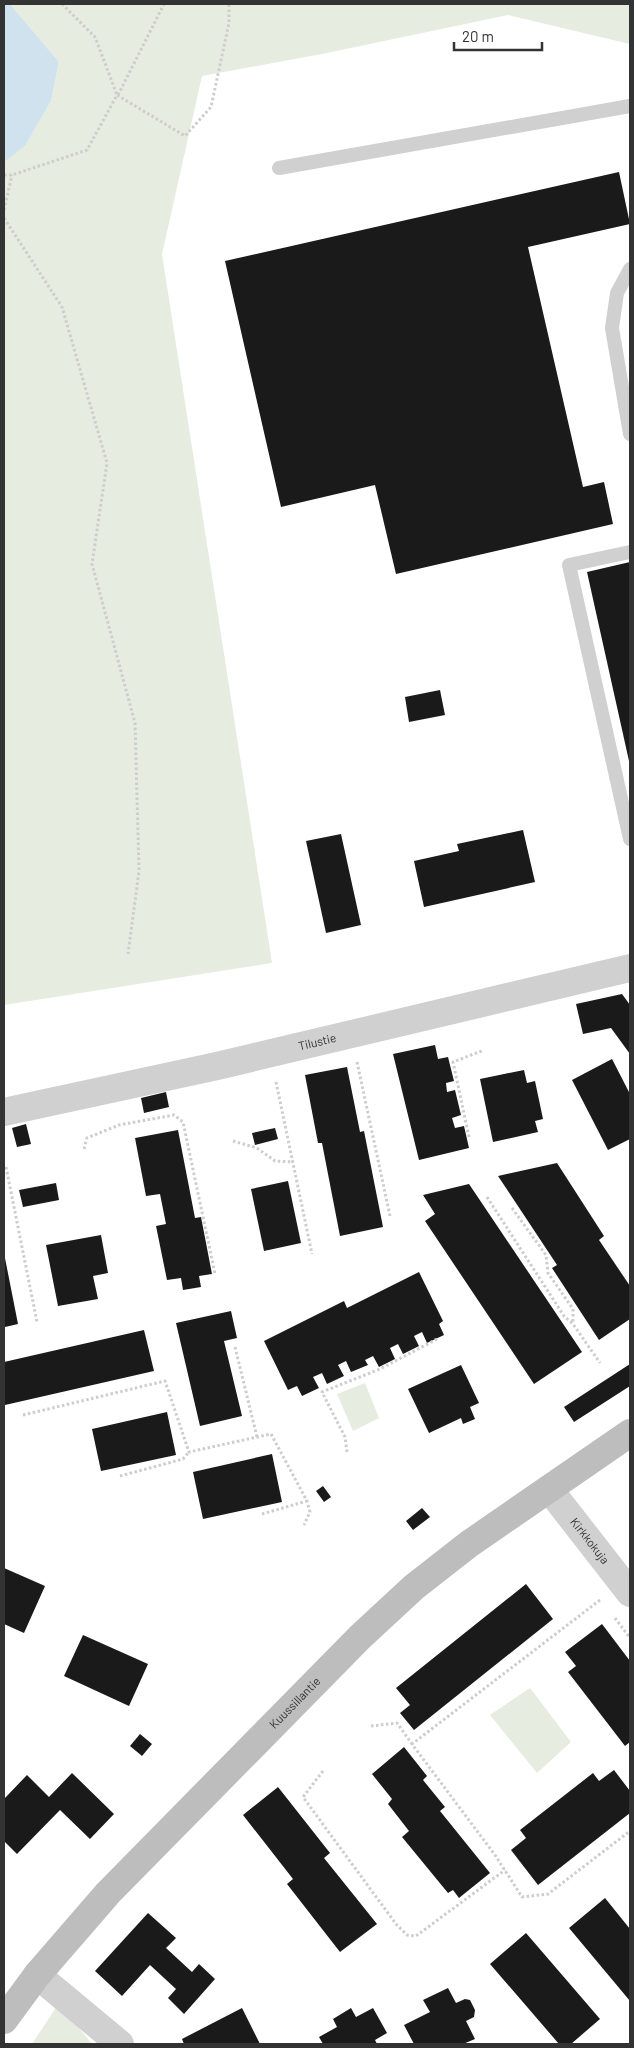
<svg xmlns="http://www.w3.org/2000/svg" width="634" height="2048" font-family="Barlow,sans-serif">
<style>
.green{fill:#e6ecdf}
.water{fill:#cfe2ee}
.building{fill:#1a1a1a}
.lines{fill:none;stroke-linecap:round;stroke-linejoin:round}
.path{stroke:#cdcdcd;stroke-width:3;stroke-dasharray:2.5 2.5;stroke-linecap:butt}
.lane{stroke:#d0d0d0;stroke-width:14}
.street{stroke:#d0d0d0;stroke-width:28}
.secondary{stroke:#bdbdbd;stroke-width:28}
.labels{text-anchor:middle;stroke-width:5;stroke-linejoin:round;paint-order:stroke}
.street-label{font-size:12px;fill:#333;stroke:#fff}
</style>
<rect width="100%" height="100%" fill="#fff"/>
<!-- green -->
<path class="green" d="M10,4H630V44L508,15L322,54L202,76L162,254L272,963L4,1005V161L25,146L51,101L59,62Z
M365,1383L379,1418L353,1431L337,1394Z
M530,1688L571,1742L537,1773L490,1715Z
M59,2003L92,2044H32Z"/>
<!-- water -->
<path class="water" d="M4,4H10L59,62L51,101L25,146L5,161Z"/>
<!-- building -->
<path class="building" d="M619,172L630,224L528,247L583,487L604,482L613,524L396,574L375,485L281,507L225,261Z
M630,562V761H629L587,572Z
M440,690L445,715L409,722L405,697Z
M523,830L535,882L424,907L414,861L459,851L457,844Z
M341,834L361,925L326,933L306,841Z
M622,994L630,1005V1054L611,1028L583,1034L576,1004Z
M435,1045L438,1059L448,1057L454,1081L446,1083L447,1092L455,1090L461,1115L452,1118L455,1128L464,1126L469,1148L419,1160L393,1054Z
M612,1059L630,1094V1139L608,1150L572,1080Z
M347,1067L360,1132L364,1131L383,1227L340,1236L322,1143H318L305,1075Z
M524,1070L527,1083L535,1081L543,1119L535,1121L538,1132L493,1142L480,1079Z
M166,1092L169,1107L144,1113L141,1098Z
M26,1124L31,1144L17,1147L12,1128Z
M275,1128L278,1139L255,1145L252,1133Z
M178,1130L195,1218L201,1217L212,1274L199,1276L201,1287L183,1290L181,1278L167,1280L156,1226L166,1224L160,1194L146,1196L135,1138Z
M557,1163L604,1236L599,1240L630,1286V1319L599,1340L552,1268L557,1265L498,1176Z
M288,1181L301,1243L264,1251L251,1189Z
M56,1183L59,1200L23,1207L19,1190Z
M469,1184L582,1352L534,1384L425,1221L435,1214L423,1195Z
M101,1235L108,1273L93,1276L98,1299L58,1306L46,1245Z
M4,1253L18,1324L5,1327L4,1321Z
M419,1272L443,1321L439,1324L444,1335L427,1343L422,1332L414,1336L419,1346L403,1354L398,1344L390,1348L395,1359L379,1367L373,1356L365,1360L368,1365L351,1372L346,1361L338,1365L344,1376L327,1384L322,1373L313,1377L319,1388L302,1396L297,1386L288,1390L264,1341L344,1301L347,1308Z
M231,1311L237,1338L224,1341L242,1416L200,1426L176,1323Z
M144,1330L154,1371L5,1405L4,1362Z
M630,1364V1386L574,1422L564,1407Z
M461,1365L479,1403L470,1407L475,1419L463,1424L461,1418L429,1433L408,1389Z
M167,1412L176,1455L101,1471L92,1429Z
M272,1454L282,1502L203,1519L193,1472Z
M323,1486L331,1497L324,1502L316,1491Z
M422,1508L430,1517L413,1530L406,1521Z
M4,1568L45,1586L24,1633L4,1624Z
M526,1584L553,1619L414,1730L400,1713L410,1705L396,1688Z
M602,1624L630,1661V1742L625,1746L568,1672L576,1666L565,1652Z
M83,1635L148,1664L129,1706L64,1676Z
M140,1734L152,1744L142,1756L130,1746Z
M404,1747L427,1776L423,1780L445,1807L440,1811L490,1873L459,1898L453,1890L448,1893L402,1837L409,1831L388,1804L392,1799L372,1774Z
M614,1770L630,1791V1813L538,1885L511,1850L526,1838L520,1830L593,1773L599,1781Z
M72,1773L114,1814L90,1839L60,1810L17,1854L4,1841V1799L27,1775L49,1797Z
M278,1787L330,1853L324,1858L377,1924L340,1952L287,1884L293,1879L243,1815Z
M605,1898L630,1929V2001L569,1928Z
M148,1913L176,1938L166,1948L192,1972L199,1964L215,1979L184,2014L168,1998L176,1989L150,1965L122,1996L95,1971Z
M526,1933L600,2019L571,2044H559L490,1964Z
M448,1988L456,2003L465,1999L470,2000L475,2010L474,2017L466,2021L475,2039L463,2044H414L404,2025L430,2012L423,2000Z
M242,2008L260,2044H184L182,2039Z
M351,2008L356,2017L373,2008L387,2033L375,2040L377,2044H323L319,2037L337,2027L333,2019Z"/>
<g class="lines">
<!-- path -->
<path class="path" d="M62,4L95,37L117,95
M118,95L164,4
M4,175H12L87,150L117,95L185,136L211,107L229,23V4
M4,210L12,175
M4,218L62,307L107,463L92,564L135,723L139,871L128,954
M357,1062L390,1216
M276,1082L312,1254
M469,1137L453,1062L484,1050
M233,1141L257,1148L275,1161L293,1162
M84,1149L87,1138L119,1125L174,1115L183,1122L215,1274
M6,1167L37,1322
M487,1197L564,1316L573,1324L600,1363
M512,1208L546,1255L548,1273L573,1309V1324
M235,1347L257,1437
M23,1415L165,1381L189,1452L271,1434L307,1501L310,1512L304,1525
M347,1452L345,1437L322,1392L380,1369L439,1338
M120,1476L183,1459L189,1452
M262,1514L307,1501
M600,1600L412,1744L495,1855L522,1897L548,1894L630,1831
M615,1618L630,1638
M371,1726L397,1723L412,1744
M323,1771L303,1797L396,1924L407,1935L416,1936L505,1870"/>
<!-- lane -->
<path class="lane" d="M279,168L630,106
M630,434L612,328L617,293L630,269
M630,552L569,565L630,839"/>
<!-- street -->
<g class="street">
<path id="s1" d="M4,1112L217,1066L630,968"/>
<path id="s2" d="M549,1489L630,1593"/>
<path d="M37,1975L120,2044"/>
</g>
<!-- secondary -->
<path class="secondary" id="s3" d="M4,2020L37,1975L108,1893L360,1637L414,1587L469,1544L630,1433"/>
</g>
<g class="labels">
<!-- street labels -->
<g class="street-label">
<text dy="4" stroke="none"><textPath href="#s1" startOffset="321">Tilustie</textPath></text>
<text dy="4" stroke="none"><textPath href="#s2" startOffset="66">Kirkkokuja</textPath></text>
<text dy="4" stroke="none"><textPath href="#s3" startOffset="431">Kuussillantie</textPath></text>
</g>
</g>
<!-- border -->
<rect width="634" height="2048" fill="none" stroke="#333333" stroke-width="10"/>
<!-- scale -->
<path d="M454 42v8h88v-8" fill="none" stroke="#333333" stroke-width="2.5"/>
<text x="462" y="42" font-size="15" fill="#333333" stroke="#ffffff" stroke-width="4" paint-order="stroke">20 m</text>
</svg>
